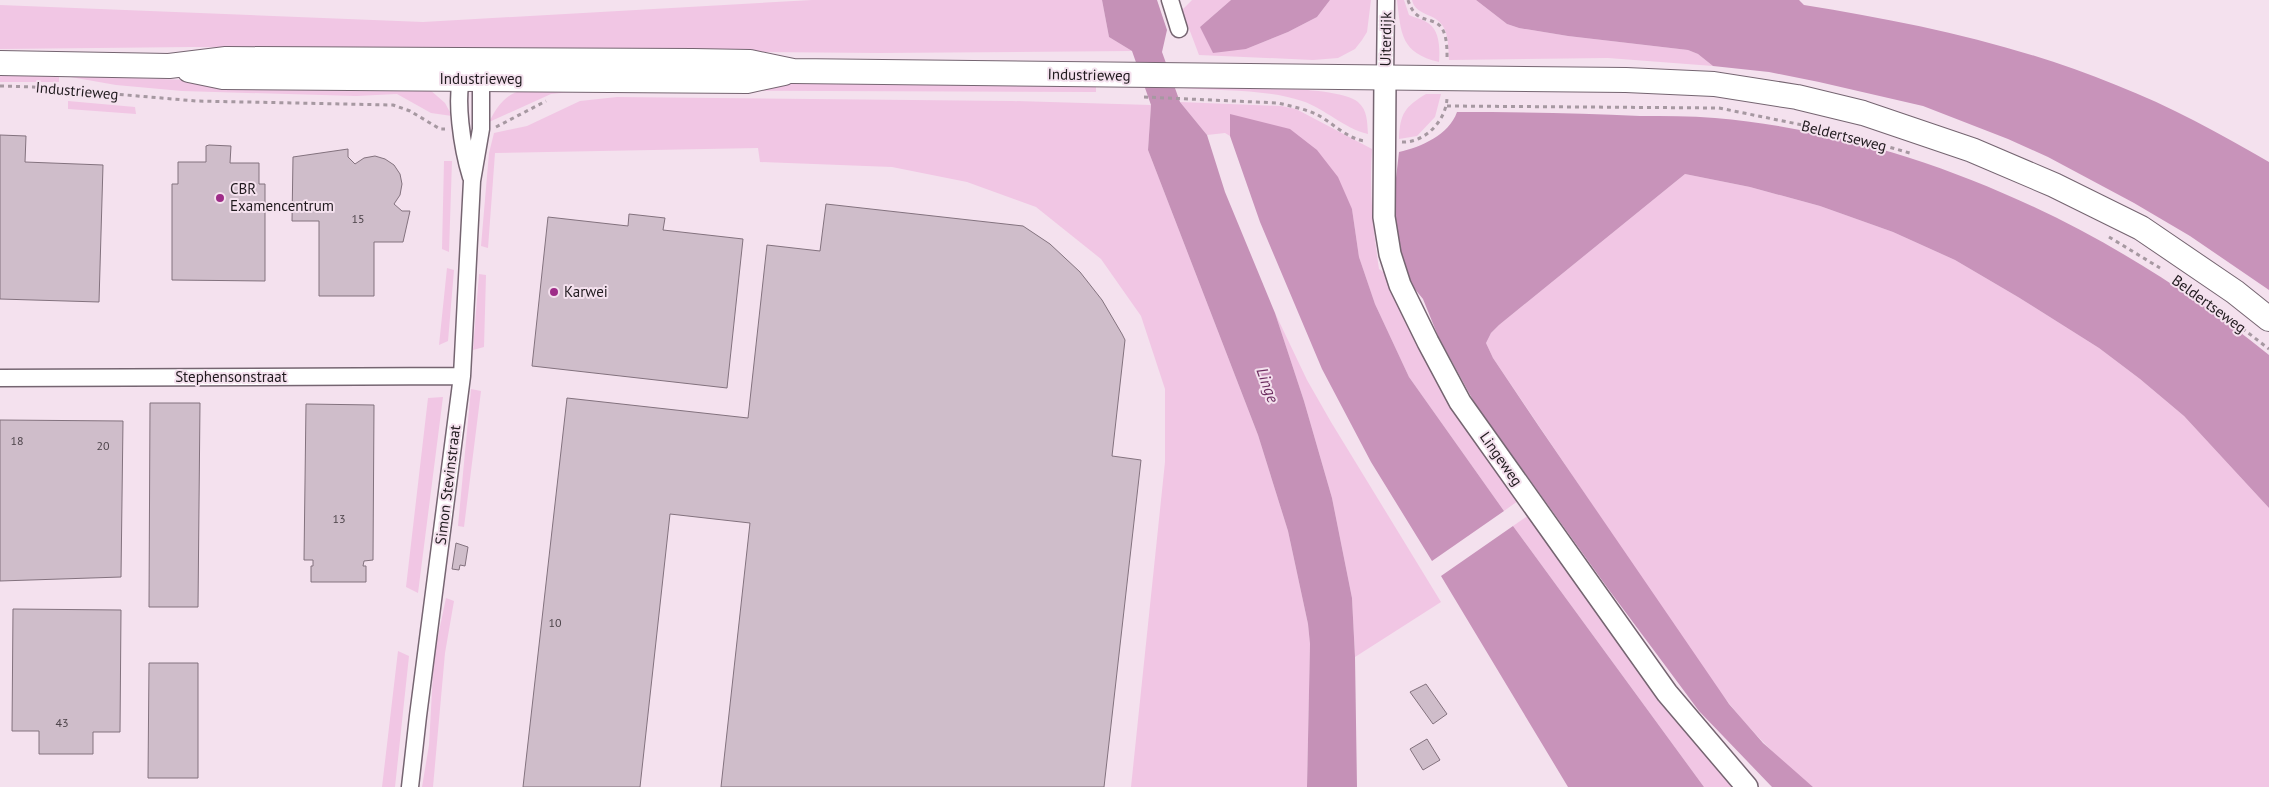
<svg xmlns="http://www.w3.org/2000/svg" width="2269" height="787" font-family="'PT Sans',sans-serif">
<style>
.green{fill:#f1c6e4}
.forest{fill:#c893ba}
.water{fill:#c591b7}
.building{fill:#cfbdca;stroke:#83727e}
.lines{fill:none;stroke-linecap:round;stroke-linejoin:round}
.minor-casing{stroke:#756571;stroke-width:19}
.tertiary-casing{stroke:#756571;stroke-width:24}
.secondary-casing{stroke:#756571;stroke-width:26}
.path{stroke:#a698a1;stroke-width:3;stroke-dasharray:4 4;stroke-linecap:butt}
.minor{stroke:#fff;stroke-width:16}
.tertiary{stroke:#fff;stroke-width:21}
.secondary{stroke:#fff;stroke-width:24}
.poi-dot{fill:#9e2c88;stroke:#f4e1ee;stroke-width:2}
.labels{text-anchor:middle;stroke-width:4;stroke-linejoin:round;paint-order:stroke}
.number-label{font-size:12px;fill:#4c4349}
.street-label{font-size:15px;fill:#201a1e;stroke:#f4e1ee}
.poi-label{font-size:15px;fill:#201a1e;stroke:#f4e1ee;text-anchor:start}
.water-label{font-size:16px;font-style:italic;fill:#6c2d5f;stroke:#f4e1ee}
</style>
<rect width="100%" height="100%" fill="#f4e1ee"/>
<!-- green -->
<path class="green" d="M812,0H1102L1109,37L1132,51L878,53L193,47L0,49V5L423,22Z
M1192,0H1231L1200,27L1246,49L1288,32L1317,17L1330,0H1371L1367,32L1362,40L1355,49L1338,58L1313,60L1199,55L1182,10Z
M1397,0H1404L1409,15C1415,18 1423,19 1428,23C1440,30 1440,50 1439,62C1401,53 1401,34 1397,0Z
M1412,0H1476L1507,24L1519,28L1568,36L1688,50L1698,54L1713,66L1608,58L1449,60C1448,50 1449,37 1444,28C1436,12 1416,17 1412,0Z
M0,73L429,89L445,103L452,116L431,113L397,94L356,96L182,91L116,85L59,75V82H0Z
M835,83L1096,85V92L590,90L551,94L489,122C497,107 505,94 523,90Z
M1183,88C1215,88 1337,84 1358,102C1368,111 1367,122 1368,134C1343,128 1326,109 1302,101C1267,89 1220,91 1183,88Z
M1426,94H1441L1435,117L1417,136L1399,139C1400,113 1405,107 1426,94Z
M617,97L1012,101L1151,105L1148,150L1258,435L1288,531L1308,624L1310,644L1307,787H1131L1165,462V389L1141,316L1101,259L1036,207L967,182L892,167L760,162L758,148L495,153L488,248L481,246L489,153L494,133L527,126L580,101Z
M68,101L135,107L136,114L68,109Z
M1180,102L1281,106L1296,109L1372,149C1369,188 1373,229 1379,269L1394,279L1522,498L1504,511L1409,377L1375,304L1359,257L1352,209L1230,114V136L1225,133L1207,135Z
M444,161H452L449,252L442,249Z
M1685,174L1750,187L1820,206L1893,232L1955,260L2018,297L2099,348L2140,379L2184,416L2269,508V787H1813C1773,756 1740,719 1710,679L1493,358L1486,343L1491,333L1499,325Z
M447,268L454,270L448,341L439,345Z
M479,274L486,275L484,347L473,350Z
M1275,313L1307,380L1331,422L1441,602L1355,657L1352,598L1332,498L1304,401Z
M471,389L481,391L464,527L458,526Z
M443,397L418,593L406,587L428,398Z
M1532,513L1741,787H1704L1513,526Z
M446,598L454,601L445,653L433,787H422L429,745L434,655Z
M398,651L409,656L395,787H382Z"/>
<!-- forest -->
<path class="forest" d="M1231,0H1330L1317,17L1288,32L1246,49L1213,53L1200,27Z
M1476,0H1799L1804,5C1910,22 2016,44 2116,85C2170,106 2219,133 2269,162V290L2190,236L2134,203L2048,157L2008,139L1923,106L1819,82L1769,72L1713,66L1698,54L1688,50L1568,36L1519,28L1507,24Z
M1457,112C1518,112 1579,113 1640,116C1665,116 1690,116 1715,118C1917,136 2112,228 2269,355V508L2184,416L2140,379L2099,348L2018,297L1955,260L1893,232L1820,206L1750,187L1685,174L1499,325L1491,333L1486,343L1493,358L1540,428L1729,704L1763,743L1813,787H1772L1699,711L1609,590L1474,402L1438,336L1423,299L1405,277L1399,259L1393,204L1399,152C1421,147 1449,135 1457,112Z
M1230,114L1290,129L1317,150L1338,177L1352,209L1359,257L1375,304L1409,377L1504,511L1432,561L1371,462L1322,369L1260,222L1230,136Z
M1513,526L1704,787H1568L1441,576Z"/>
<!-- water -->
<path class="water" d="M1102,0H1157L1167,30L1162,52L1180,102L1207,135L1225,192L1275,313L1304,401L1332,498L1352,598L1355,657L1357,787H1307L1310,644L1308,624L1288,531L1258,435L1148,150L1151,105L1132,51L1109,37Z"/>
<!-- building -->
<path class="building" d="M0,135L26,136L25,162L103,165L99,302L0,299Z
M209,145L231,146L230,163H259V184H265V281L172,280V184H178V162H206V146Z
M348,149V157L355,164L364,158L375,156L385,159L394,165L400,174L402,184L400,195L394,204L402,211H410L403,242H374V296H319V221H292L293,157Z
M826,204L1023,226L1050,244L1080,272L1102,300L1122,334L1125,340L1112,456L1141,460L1104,787H721L750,523L670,514L640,787H523L567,398L748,418L767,245L820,251Z
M629,214L665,218L663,230L743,239L727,388L532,366L548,217L628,226Z
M150,403H200L198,607H149Z
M306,404L374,405L373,560L364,561L363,566H366V582H311V566H313V560H304Z
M0,420L123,421L121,577L0,581Z
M456,543L468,547L465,566L460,565L459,570L452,569Z
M13,609L121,610L120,732H93V754H39V731H12Z
M149,663H198V778H148Z
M1426,684L1447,714L1433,724L1410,692Z
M1427,739L1440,760L1423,770L1410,749Z"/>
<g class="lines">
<defs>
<path id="minor" d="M1170,0L1179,29
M464,71C453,95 463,151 471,177
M1385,79L1386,0
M0,378L462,376
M410,787L418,716L462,376L472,181L481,129V79L475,70"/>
<path id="tertiary" d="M1385,79L1384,217L1390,254L1400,285L1428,342L1460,402L1667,693L1747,787"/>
<path id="secondary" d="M0,63L169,66L226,59L693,61L750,62L793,71L1626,80L1714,84L1797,97L1863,113L1972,150L2054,185L2141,228L2235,292L2269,319
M189,70L223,77L747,81L784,73"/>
</defs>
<!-- minor casing -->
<use href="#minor" class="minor-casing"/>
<!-- tertiary casing -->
<use href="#tertiary" class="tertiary-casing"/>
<!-- secondary casing -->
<use href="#secondary" class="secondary-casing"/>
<!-- path -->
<path class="path" d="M1408,0C1419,36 1448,1 1447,58
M0,86L33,87L196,101L393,105L410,111L440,129H445
M1144,97L1278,103C1291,106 1304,109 1316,114C1332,122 1348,140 1366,141
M1447,106L1719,108L1837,132L1913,154
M496,127L546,101
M1402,142C1425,143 1447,120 1447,97
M2109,237L2160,268
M2198,294L2269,349"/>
<!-- minor -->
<use href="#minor" class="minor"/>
<!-- tertiary -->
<use href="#tertiary" class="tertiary"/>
<!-- secondary -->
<use href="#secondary" class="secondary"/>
</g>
<!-- markers -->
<g class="poi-dot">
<circle cx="220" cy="198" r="5"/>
<circle cx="554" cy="292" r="5"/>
</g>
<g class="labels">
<!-- number labels -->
<g class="number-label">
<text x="358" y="223">15</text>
<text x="17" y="445">18</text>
<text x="103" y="450">20</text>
<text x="339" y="523">13</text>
<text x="555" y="627">10</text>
<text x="62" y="727">43</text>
</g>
<!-- street labels -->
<g class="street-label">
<text transform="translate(1386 39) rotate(-89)" y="5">Uiterdijk</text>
<text transform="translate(1089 75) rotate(1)" y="5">Industrieweg</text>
<text x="481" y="84">Industrieweg</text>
<text transform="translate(77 91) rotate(5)" y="5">Industrieweg</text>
<text transform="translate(1844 136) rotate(14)" y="5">Beldertseweg</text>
<text transform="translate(2209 304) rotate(36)" y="5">Beldertseweg</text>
<text x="231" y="382">Stephensonstraat</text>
<text transform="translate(1501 459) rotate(55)" y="5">Lingeweg</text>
<text transform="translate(448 485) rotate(-83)" y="5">Simon Stevinstraat</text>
</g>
<!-- poi labels -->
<g class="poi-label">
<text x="230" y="194">CBR<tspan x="230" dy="17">Examencentrum</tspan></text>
<text x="564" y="297">Karwei</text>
</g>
<!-- water labels -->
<g class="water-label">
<text transform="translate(1268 385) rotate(70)" y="6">Linge</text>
</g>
</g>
</svg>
